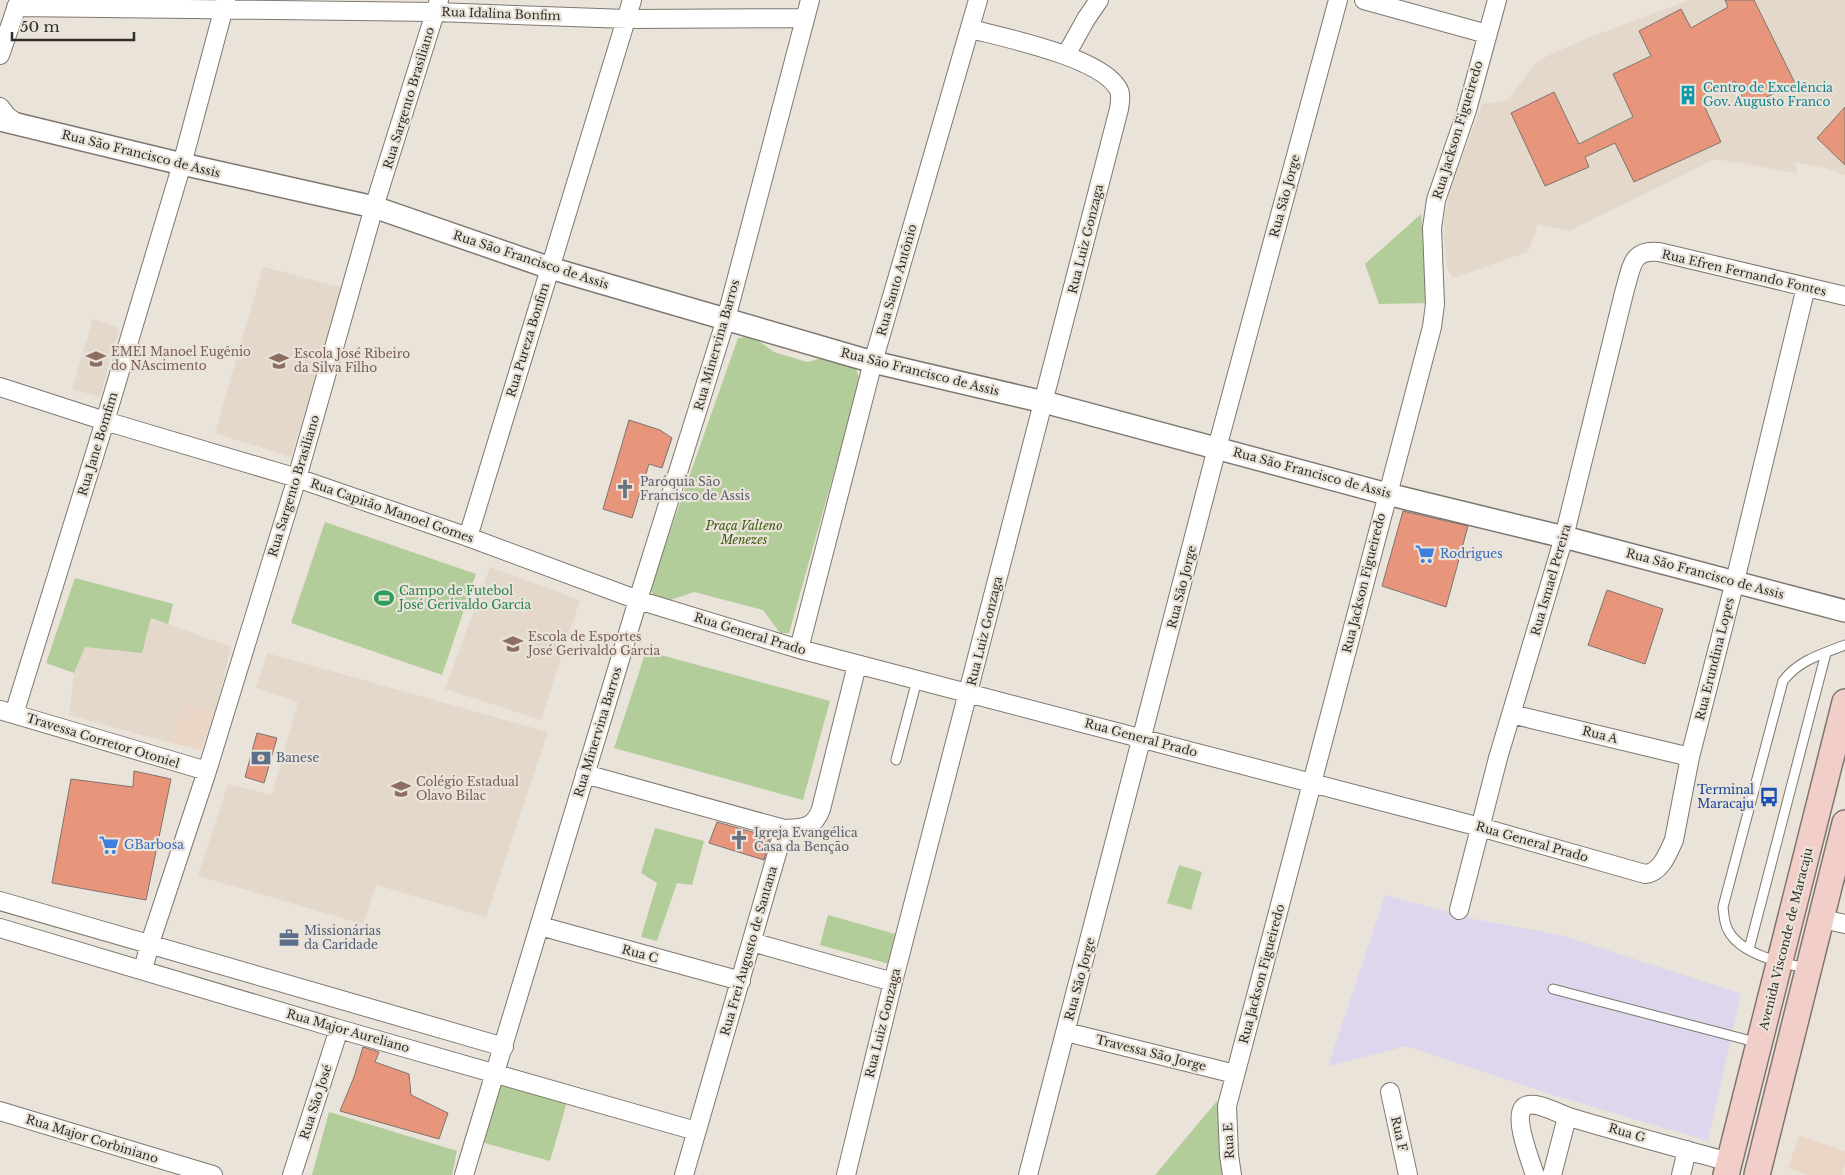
<svg xmlns="http://www.w3.org/2000/svg" width="1845" height="1175" font-family="'Libre Baskerville',serif">
<style>
.commercial{fill:#ead6c7}
.industrial{fill:#ddd6ec}
.built{fill:#e3d8c9}
.green{fill:#b3cd9a}
.building{fill:#e8967b;stroke:#7e7370}
.lines{fill:none;stroke-linecap:round;stroke-linejoin:round}
.service-casing{stroke:#7d776f;stroke-width:11}
.minor-casing{stroke:#7d776f;stroke-width:20}
.tertiary-casing{stroke:#7d776f;stroke-width:24}
.secondary-casing{stroke:#7d776f;stroke-width:28}
.service{stroke:#fff;stroke-width:9}
.minor{stroke:#fff;stroke-width:18}
.tertiary{stroke:#fff;stroke-width:21}
.secondary{stroke:#f2cec8;stroke-width:25}
.labels{text-anchor:middle;stroke-width:4.5;stroke-linejoin:round;paint-order:stroke}
.street-label{font-size:12px;fill:#302e2a;stroke:#eae3da}
.culture-label{font-size:12px;fill:#0d838f;stroke:#eae3da;text-anchor:start}
.education-label{font-size:12px;fill:#785e54;stroke:#eae3da;text-anchor:start}
.worship-label{font-size:12px;fill:#5b616d;stroke:#eae3da;text-anchor:start}
.park-label{font-size:12px;font-style:italic;fill:#3a5a09;stroke:#eae3da}
.shop-label{font-size:12px;fill:#366cbe;stroke:#eae3da;text-anchor:start}
.leisure-label{font-size:12px;fill:#27864d;stroke:#eae3da;text-anchor:start}
.service-label{font-size:12px;fill:#4e5e75;stroke:#eae3da;text-anchor:start}
.transit-label{font-size:12px;fill:#164399;stroke:#eae3da;text-anchor:end}
</style>
<rect width="100%" height="100%" fill="#eae3da"/>
<!-- commercial -->
<path class="commercial" d="M183,701L215,712L201,750L171,743Z
M1799,1136L1845,1151V1165L1842,1175H1807L1788,1168Z"/>
<!-- industrial -->
<path class="industrial" d="M1385,895L1474,919L1565,936L1741,994L1708,1141L1553,1095L1407,1046L1328,1066Z"/>
<!-- built -->
<path class="built" d="M1689,0H1845V175L1829,169L1795,162L1797,173L1715,159L1569,231L1538,224L1528,252L1453,278L1447,268L1443,230L1448,195L1482,104L1508,100L1535,64L1549,55L1593,36Z
M263,267L344,288L291,457L215,433Z
M93,319L119,328L100,397L72,389Z
M490,567L580,600L541,720L445,689Z
M151,618L231,647L215,712L183,701L171,743L69,715L74,673L85,647L142,653Z
M267,653L548,732L486,917L376,885L363,924L198,876L228,784L272,795L298,702L256,688Z"/>
<!-- green -->
<path class="green" d="M1421,214L1430,303L1379,304L1365,264Z
M747,337L756,339L774,352L807,362L826,357L855,367L860,380L789,633H780L763,610L694,592L668,601L654,597L650,588L738,338Z
M325,522L476,574L442,675L291,623Z
M75,578L173,604L168,624L151,618L142,653L85,647L74,673L46,663Z
M646,651L830,701L803,800L614,748Z
M655,828L704,841L692,885L677,883L657,941L641,937L657,883L641,873Z
M1179,865L1202,872L1191,910L1167,903Z
M828,915L895,934L889,964L820,945Z
M500,1085L567,1102L550,1161L481,1142Z
M1217,1101L1228,1175H1155Z
M329,1112L457,1151L452,1175H312Z"/>
<!-- building -->
<path class="building" d="M1725,0H1754L1795,83L1747,107L1735,81L1701,99L1721,142L1634,182L1615,143L1585,157L1589,167L1545,186L1511,113L1554,92L1579,144L1633,117L1613,74L1651,56L1639,31L1681,9L1691,28L1728,7Z
M1845,107V165L1817,138Z
M629,420L660,430L672,438L662,468L649,464L632,518L603,509Z
M1403,511L1468,526L1446,607L1382,586Z
M1607,590L1663,609L1645,664L1588,645Z
M257,733L277,738L264,783L245,777Z
M134,771L171,779L146,900L52,883L71,779L133,787Z
M717,822L770,837L764,860L709,843Z
M363,1047L379,1052L375,1062L409,1074L411,1095L448,1113L439,1139L340,1111L354,1077Z"/>
<g class="lines">
<defs>
<path id="service" d="M896,760L917,680
M1749,949L1826,653
M1808,968C1783,964 1740,954 1728,930C1724,923 1724,915 1723,907L1783,681C1799,660 1822,654 1845,645
M1553,989L1759,1043"/>
<path id="minor" d="M1364,0L1487,34
M16,7L436,12L627,19L805,18
M0,55L19,0
M1066,55L1086,19L1099,0
M0,107L7,116L18,124
M0,387L105,421L297,478L468,537L638,600L799,649L1480,827L1645,874C1661,873 1668,853 1674,840L1690,757L1735,581L1806,287
M468,537L632,0
M799,649L873,362L978,0
M0,710L207,771
M14,714L105,421L182,164L226,0
M1511,714L1690,757
M585,774L784,829C802,828 814,829 821,809L857,665
M0,901L504,1047
M1459,910L1498,758L1564,537L1625,289C1632,267 1631,249 1659,252L1845,296
M1822,919L1845,924
M540,926L741,981
M0,928L339,1029L696,1131
M752,942L893,982
M143,970L150,943L207,771L297,478L374,207L439,0
M1066,1032L1235,1074
M1390,1092L1408,1175
M0,1111L213,1175
M292,1175L339,1029
M464,1175L638,600L726,319L810,0
M684,1175L784,829
M846,1175L893,982L1119,109C1120,102 1122,93 1117,87C1098,57 1006,38 971,29
M1028,1175L1217,448L1338,0
M1232,1175L1229,1155L1227,1106L1432,327L1435,304L1432,228L1436,200L1467,110L1497,0
M1535,1175C1531,1163 1514,1119 1523,1108C1532,1098 1559,1114 1569,1117C1622,1133 1675,1147 1729,1162
M1552,1175L1567,1117
M1681,1175L1687,1150"/>
<path id="tertiary" d="M0,120L182,164L374,207L550,268L873,362L1044,402L1387,494L1564,537L1845,611"/>
<path id="secondary" d="M1726,1175L1845,702
M1757,1175L1845,823"/>
</defs>
<!-- service casing -->
<use href="#service" class="service-casing"/>
<!-- minor casing -->
<use href="#minor" class="minor-casing"/>
<!-- tertiary casing -->
<use href="#tertiary" class="tertiary-casing"/>
<!-- secondary casing -->
<use href="#secondary" class="secondary-casing"/>
<!-- service -->
<use href="#service" class="service"/>
<!-- minor -->
<use href="#minor" class="minor"/>
<!-- tertiary -->
<use href="#tertiary" class="tertiary"/>
<!-- secondary -->
<use href="#secondary" class="secondary"/>
</g>
<!-- icons -->
<defs>
<symbol id="building-bare" viewBox="-9 -9 18 18"><path d="M-4-6H4V6H1V3H-1V6H-4ZM-2.5-4.3h1.7v1.8h-1.7ZM.8-4.3h1.7v1.8H.8ZM-2.5-1h1.7V.8h-1.7ZM.8-1h1.7V.8H.8Z" fill="#0f9aa8" stroke="#eae3da" stroke-width="2.5" paint-order="stroke"/></symbol>
<symbol id="school-bare" viewBox="-9 -9 18 18"><path d="M0-5L7-2L0 1L-7-2ZM-4 1L0 2.5L4 1V4Q0 6-4 4Z" fill="#8d6e63" stroke="#eae3da" stroke-width="2.5" paint-order="stroke"/></symbol>
<symbol id="church-bare" viewBox="-9 -9 18 18"><path d="M-1.2-6h2.4v3.5h3.3v2.4h-3.3V6h-2.4V-.1h-3.3v-2.4h3.3Z" fill="#6b7280" stroke="#eae3da" stroke-width="2.5" paint-order="stroke"/></symbol>
<symbol id="supermarket-bare" viewBox="-9 -9 18 18"><path d="M-6-5.5h2.5l.6 2H6L4.5 2H-2.5L-4.4-4H-6ZM-1.5 3.2a1.3 1.3 0 1 0 .1 0ZM3 3.2a1.3 1.3 0 1 0 .1 0Z" fill="#3f7fe0" stroke="#eae3da" stroke-width="2.5" paint-order="stroke"/></symbol>
<symbol id="stadium-bare" viewBox="-9 -9 18 18"><path d="M0-5a6.5 5 0 1 0 0 10a6.5 5 0 1 0 0-10ZM-3.5-1.8h7v3.6h-7Z" fill="#2e9e5b" stroke="#eae3da" stroke-width="2.5" paint-order="stroke"/></symbol>
<symbol id="bank-bare" viewBox="-9 -9 18 18"><path d="M-6-4H6V4H-6ZM0-2.3a2.3 2.3 0 1 0 0 4.6a2.3 2.3 0 1 0 0-4.6Z" fill="#5c6f8a" stroke="#eae3da" stroke-width="2.5" paint-order="stroke"/></symbol>
<symbol id="bus-bare" viewBox="-9 -9 18 18"><path d="M-5-6H5V4H4V6H2V4H-2V6H-4V4H-5ZM-3.5-4V0h7V-4ZM-3.5 1.2v1.5H-2V1.2ZM2 1.2v1.5H3.5V1.2Z" fill="#1a4fb4" stroke="#eae3da" stroke-width="2.5" paint-order="stroke"/></symbol>
<symbol id="office-bare" viewBox="-9 -9 18 18"><path d="M-6-3h4V-5.5h4V-3h4V5H-6ZM-1-4.5V-3h2v-1.5ZM-6 0V1H6V0Z" fill="#5c6f8a" stroke="#eae3da" stroke-width="2.5" paint-order="stroke"/></symbol>
</defs>
<g fill-rule="evenodd">
<use href="#building-bare" x="1674" y="81" width="28" height="28"/>
<use href="#school-bare" x="82" y="345" width="28" height="28"/>
<use href="#school-bare" x="265" y="347" width="28" height="28"/>
<use href="#church-bare" x="611" y="475" width="28" height="28"/>
<use href="#supermarket-bare" x="1411" y="540" width="28" height="28"/>
<use href="#stadium-bare" x="370" y="584" width="28" height="28"/>
<use href="#school-bare" x="499" y="630" width="28" height="28"/>
<use href="#bank-bare" x="247" y="744" width="28" height="28"/>
<use href="#school-bare" x="387" y="775" width="28" height="28"/>
<use href="#bus-bare" x="1755" y="783" width="28" height="28"/>
<use href="#church-bare" x="725" y="826" width="28" height="28"/>
<use href="#supermarket-bare" x="95" y="831" width="28" height="28"/>
<use href="#office-bare" x="275" y="924" width="28" height="28"/>
</g>
<g class="labels">
<!-- street labels -->
<g class="street-label">
<text transform="translate(501 14) rotate(2)" y="4">Rua Idalina Bonfim</text>
<text transform="translate(409 98) rotate(-73)" y="4">Rua Sargento Brasiliano</text>
<text transform="translate(1458 130) rotate(-73)" y="4">Rua Jackson Figueiredo</text>
<text transform="translate(141 154) rotate(14)" y="4">Rua São Francisco de Assis</text>
<text transform="translate(1285 196) rotate(-75)" y="4">Rua São Jorge</text>
<text transform="translate(1086 239) rotate(-76)" y="4">Rua Luiz Gonzaga</text>
<text transform="translate(531 260) rotate(18)" y="4">Rua São Francisco de Assis</text>
<text transform="translate(1744 273) rotate(13)" y="4">Rua Efren Fernando Fontes</text>
<text transform="translate(897 280) rotate(-74)" y="4">Rua Santo Antônio</text>
<text transform="translate(528 340) rotate(-73)" y="4">Rua Pureza Bonfim</text>
<text transform="translate(717 345) rotate(-74)" y="4">Rua Minervina Barros</text>
<text transform="translate(920 372) rotate(14)" y="4">Rua São Francisco de Assis</text>
<text transform="translate(98 444) rotate(-73)" y="4">Rua Jane Bomfim</text>
<text transform="translate(1312 473) rotate(15)" y="4">Rua São Francisco de Assis</text>
<text transform="translate(294 486) rotate(-73)" y="4">Rua Sargento Brasiliano</text>
<text transform="translate(392 511) rotate(19)" y="4">Rua Capitão Manoel Gomes</text>
<text transform="translate(1705 574) rotate(15)" y="4">Rua São Francisco de Assis</text>
<text transform="translate(1551 580) rotate(-74)" y="4">Rua Ismael Pereira</text>
<text transform="translate(1364 583) rotate(-76)" y="4">Rua Jackson Figueiredo</text>
<text transform="translate(1182 587) rotate(-76)" y="4">Rua São Jorge</text>
<text transform="translate(985 631) rotate(-76)" y="4">Rua Luiz Gonzaga</text>
<text transform="translate(750 634) rotate(17)" y="4">Rua General Prado</text>
<text transform="translate(1715 659) rotate(-76)" y="4">Rua Erundina Lopes</text>
<text transform="translate(598 732) rotate(-73)" y="4">Rua Minervina Barros</text>
<text transform="translate(1600 735) rotate(14)" y="4">Rua A</text>
<text transform="translate(1141 738) rotate(15)" y="4">Rua General Prado</text>
<text transform="translate(103 741) rotate(17)" y="4">Travessa Corretor Otoniel</text>
<text transform="translate(1532 842) rotate(16)" y="4">Rua General Prado</text>
<text transform="translate(1786 939) rotate(-76)" y="4">Avenida Visconde de Maracaju</text>
<text transform="translate(749 951) rotate(-74)" y="4">Rua Frei Augusto de Santana</text>
<text transform="translate(640 954) rotate(15)" y="4">Rua C</text>
<text transform="translate(1262 974) rotate(-75)" y="4">Rua Jackson Figueiredo</text>
<text transform="translate(1080 979) rotate(-75)" y="4">Rua São Jorge</text>
<text transform="translate(883 1023) rotate(-76)" y="4">Rua Luiz Gonzaga</text>
<text transform="translate(348 1031) rotate(16)" y="4">Rua Major Aureliano</text>
<text transform="translate(1151 1053) rotate(14)" y="4">Travessa São Jorge</text>
<text transform="translate(316 1102) rotate(-72)" y="4">Rua São José</text>
<text transform="translate(1627 1133) rotate(16)" y="4">Rua G</text>
<text transform="translate(1399 1134) rotate(77)" y="4">Rua F</text>
<text transform="translate(92 1139) rotate(17)" y="4">Rua Major Corbiniano</text>
<text transform="translate(1229 1141) rotate(-93)" y="4">Rua E</text>
</g>
<!-- culture labels -->
<g class="culture-label">
<text x="1703" y="92">Centro de Excelência<tspan x="1703" dy="14">Gov. Augusto Franco</tspan></text>
</g>
<!-- education labels -->
<g class="education-label">
<text x="111" y="356">EMEI Manoel Eugênio<tspan x="111" dy="14">do NAscimento</tspan></text>
<text x="294" y="358">Escola José Ribeiro<tspan x="294" dy="14">da Silva Filho</tspan></text>
<text x="528" y="641">Escola de Esportes<tspan x="528" dy="14">José Gerivaldo Garcia</tspan></text>
<text x="416" y="786">Colégio Estadual<tspan x="416" dy="14">Olavo Bilac</tspan></text>
</g>
<!-- worship labels -->
<g class="worship-label">
<text x="640" y="486">Paróquia São<tspan x="640" dy="14">Francisco de Assis</tspan></text>
<text x="754" y="837">Igreja Evangélica<tspan x="754" dy="14">Casa da Benção</tspan></text>
</g>
<!-- park labels -->
<g class="park-label">
<text x="744" y="530">Praça Valteno<tspan x="744" dy="14">Menezes</tspan></text>
</g>
<!-- shop labels -->
<g class="shop-label">
<text x="1440" y="558">Rodrigues</text>
<text x="124" y="849">GBarbosa</text>
</g>
<!-- leisure labels -->
<g class="leisure-label">
<text x="399" y="595">Campo de Futebol<tspan x="399" dy="14">José Gerivaldo Garcia</tspan></text>
</g>
<!-- service labels -->
<g class="service-label">
<text x="276" y="762">Banese</text>
<text x="304" y="935">Missionárias<tspan x="304" dy="14">da Caridade</tspan></text>
</g>
<!-- transit labels -->
<g class="transit-label">
<text x="1754" y="794">Terminal<tspan x="1754" dy="14">Maracaju</tspan></text>
</g>
</g>
<!-- scale -->
<path d="M12 32v8h122v-8" fill="none" stroke="#302e2a" stroke-width="2.5"/>
<text x="20" y="32" font-size="15" fill="#302e2a" stroke="#eae3da" stroke-width="4" paint-order="stroke">50 m</text>
</svg>
